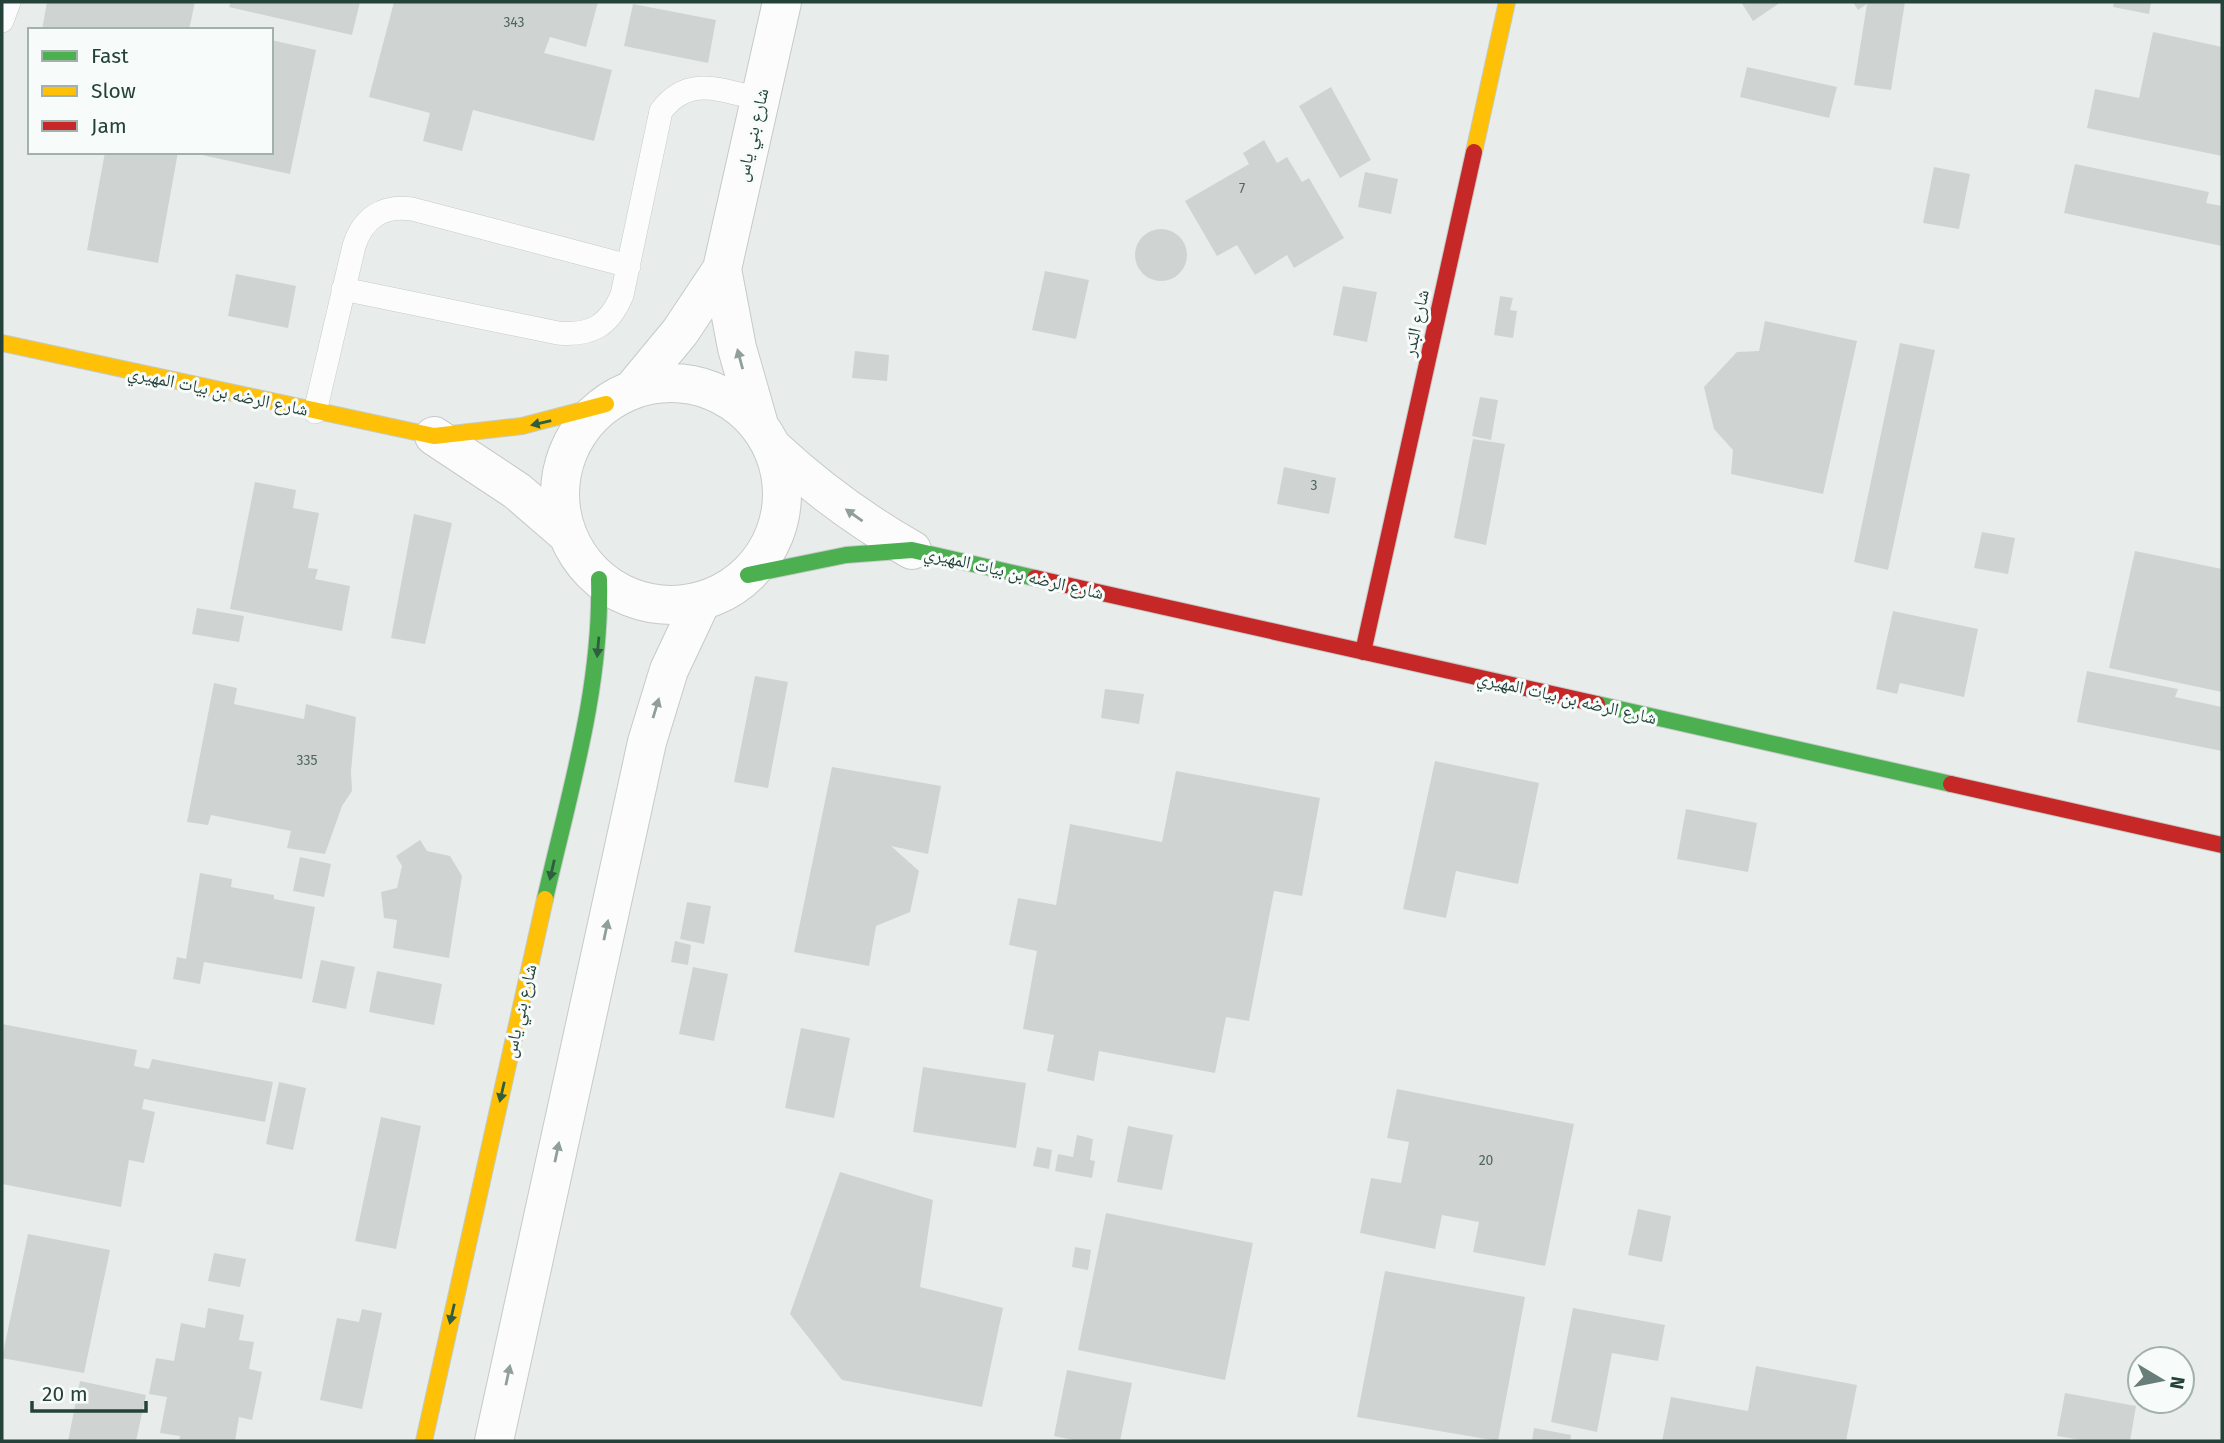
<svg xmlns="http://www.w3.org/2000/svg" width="2224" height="1443" font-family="'Fira Sans','Noto Naskh Arabic',sans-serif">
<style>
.building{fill:#cfd4d2}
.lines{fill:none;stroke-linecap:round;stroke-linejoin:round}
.lane-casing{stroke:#c5cac8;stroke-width:24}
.street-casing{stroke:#c5cac8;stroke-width:40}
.fast-casing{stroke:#c3cbc8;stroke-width:18}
.slow-casing{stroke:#c3cbc8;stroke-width:18}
.jam-casing{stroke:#c3cbc8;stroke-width:18}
.lane{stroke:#fcfcfc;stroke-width:23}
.street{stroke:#fcfcfc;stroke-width:38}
.fast{stroke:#4caf50;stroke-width:16}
.slow{stroke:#ffc107;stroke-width:16}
.jam{stroke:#c62828;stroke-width:16}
.oneway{fill:#909f9b}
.oneway2{fill:#2e5d40}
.labels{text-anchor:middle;stroke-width:6;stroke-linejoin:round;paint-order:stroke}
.number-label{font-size:14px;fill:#506761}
.street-label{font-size:18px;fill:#24423a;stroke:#f7fbf9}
</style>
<rect width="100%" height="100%" fill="#e8edeb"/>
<!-- building -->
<path class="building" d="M47,2H195L189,30H42Z
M231,2H360L352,35L229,7Z
M394,2H598L586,47L550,37L544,53L612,70L594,141L473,110L462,151L423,141L430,113L369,97Z
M1741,2H1781L1753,21Z
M1853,2H1905L1891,90L1854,85L1867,4L1858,10Z
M2114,2H2151L2149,14L2113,7Z
M633,4L716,20L708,63L624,46Z
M2153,32L2222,47V156L2087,128L2095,89L2139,98Z
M271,40L316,50L290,174L202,155L203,152H271Z
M1747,67L1837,87L1829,118L1740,97Z
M1331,87L1371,160L1340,178L1299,106Z
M1264,140L1277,163L1287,157L1302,182L1309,178L1344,238L1294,268L1287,255L1255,275L1237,245L1217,256L1185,201L1249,164L1243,153Z
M105,152H178L158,263L87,250Z
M2075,164L2209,192L2206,203L2222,206V246L2064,213Z
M1934,167L1970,174L1959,229L1923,223Z
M1365,172L1398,179L1391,214L1358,207Z
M1135 255a26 26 0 1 1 52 0a26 26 0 1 1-52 0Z
M1045,271L1089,280L1076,339L1032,330Z
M236,274L296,286L288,328L228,316Z
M1343,286L1377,292L1367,342L1333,335Z
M1500,296L1513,298L1510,310L1517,311L1513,338L1494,335Z
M1765,321L1857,341L1823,494L1731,474L1733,450L1714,429L1704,387L1737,352L1759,351Z
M1900,343L1935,350L1888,570L1854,562Z
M855,351L889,355L887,381L852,378Z
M1480,397L1498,400L1491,440L1472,436Z
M1473,439L1505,444L1486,545L1454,538Z
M1284,467L1336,478L1329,514L1277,504Z
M255,482L296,490L293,508L319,513L308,568L318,569L315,579L350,586L342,631L230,609Z
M414,514L452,523L425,644L391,638Z
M1982,532L2015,538L2008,574L1974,568Z
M2135,551L2222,569V692L2109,668Z
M197,608L244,616L239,642L192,634Z
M1893,611L1978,629L1964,697L1900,683L1897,694L1876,689Z
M2087,671L2178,689L2175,697L2222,707V751L2077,722Z
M755,676L788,682L768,788L734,782Z
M214,683L237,688L234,704L304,719L306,704L356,717L351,771L352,791L342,806L325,854L287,848L291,831L211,815L208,825L187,822Z
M1105,689L1144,694L1139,724L1101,718Z
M1435,761L1539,783L1518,884L1456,871L1446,918L1403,909Z
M832,767L941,786L928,854L891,846L919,871L910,912L876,926L869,966L794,952Z
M1176,771L1320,798L1302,896L1274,891L1249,1021L1226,1017L1215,1073L1099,1051L1094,1081L1047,1071L1054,1035L1023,1029L1037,951L1009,945L1018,898L1056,905L1070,824L1162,842Z
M1686,809L1757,823L1748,872L1677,859Z
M420,840L427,851L450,856L462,876L449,958L393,948L397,920L384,918L381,892L397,888L402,866L396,856Z
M300,857L331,864L324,897L293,891Z
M200,873L232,879L231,887L274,895V899L315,907L302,979L204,962L200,984L173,979L177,957L186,959Z
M687,902L711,906L704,944L680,939Z
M675,941L691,945L688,965L671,962Z
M321,960L355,967L346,1009L312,1002Z
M693,967L728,974L714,1041L679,1034Z
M377,971L442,984L434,1025L369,1012Z
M2,1024L137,1050L134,1066L149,1069L152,1059L273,1082L265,1122L144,1099L142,1109L155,1112L144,1163L129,1160L121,1207L2,1184Z
M801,1028L850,1038L834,1118L785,1108Z
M923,1067L1026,1083L1016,1148L913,1132Z
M279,1082L306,1088L293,1150L266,1144Z
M1397,1089L1574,1124L1545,1266L1473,1252L1479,1222L1442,1215L1435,1249L1360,1233L1371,1178L1401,1183L1409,1142L1387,1138Z
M381,1117L421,1126L396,1249L355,1241Z
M1128,1126L1173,1135L1162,1190L1117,1182Z
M1077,1135L1093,1139L1090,1160L1095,1161L1092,1178L1055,1171L1058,1154L1073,1157Z
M1037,1147L1052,1150L1049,1169L1033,1166Z
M840,1172L933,1200L920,1287L1003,1308L982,1407L842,1380L790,1314Z
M1638,1209L1671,1216L1662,1262L1628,1255Z
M1106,1213L1253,1243L1225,1380L1078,1350Z
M28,1234L110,1250L84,1373L2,1358Z
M1075,1247L1091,1250L1088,1270L1072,1267Z
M214,1253L246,1259L240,1287L208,1281Z
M1385,1271L1525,1297L1498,1441L1357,1417Z
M208,1308L244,1315L239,1340L254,1342L249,1369L262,1372L252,1420L239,1417L235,1441H179L180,1436L160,1433L167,1397L149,1394L156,1358L174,1361L181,1323L205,1328Z
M1573,1308L1665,1325L1658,1361L1612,1353L1597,1432L1551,1422Z
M362,1309L382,1313L362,1409L320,1400L337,1318L359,1322Z
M1756,1366L1857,1385L1846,1441H1662L1671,1397L1748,1411Z
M1067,1370L1132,1383L1120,1441H1078L1054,1436Z
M80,1381L146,1395L136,1441H68Z
M2065,1393L2136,1406L2130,1441H2088L2057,1436Z
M1534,1428L1571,1435L1570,1441H1532Z"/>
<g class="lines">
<defs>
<path id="lane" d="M2,21L9,2
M343,289L558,333C591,336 609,326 622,295L661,111C689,74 722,91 760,99
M315,412L354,246C363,218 382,205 412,209L629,266"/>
<path id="street" d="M722,269L737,348L759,425
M560 494a111 111 0 1 1 222 0a111 111 0 1 1-222 0Z
M632,390L680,332L722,269L782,2
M434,436L517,491L568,535
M773,448C816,488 861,521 912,550
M494,1441L647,742L669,670L701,602"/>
<path id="fast" d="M748,575L846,555L912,550L1035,578
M1597,704L1951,784
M545,899C569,794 602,688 599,579"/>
<path id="slow" d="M1474,152L1507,2
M2,343L434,436L522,426L606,404
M424,1441L545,899"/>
<path id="jam" d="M1035,578L1597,704
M1363,652L1474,152
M1951,784L2222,845"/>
</defs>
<!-- lane casing -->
<use href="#lane" class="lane-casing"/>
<!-- street casing -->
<use href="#street" class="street-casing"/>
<!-- fast casing -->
<use href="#fast" class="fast-casing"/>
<!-- slow casing -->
<use href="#slow" class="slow-casing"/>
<!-- jam casing -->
<use href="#jam" class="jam-casing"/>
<!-- lane -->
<use href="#lane" class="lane"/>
<!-- street -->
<use href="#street" class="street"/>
<!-- fast -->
<use href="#fast" class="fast"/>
<!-- slow -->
<use href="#slow" class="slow"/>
<!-- jam -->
<use href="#jam" class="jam"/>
</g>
<!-- one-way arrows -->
<defs><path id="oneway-solid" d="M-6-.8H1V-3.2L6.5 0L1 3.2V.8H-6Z" transform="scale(1.75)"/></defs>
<g class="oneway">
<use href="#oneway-solid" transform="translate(740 359) rotate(-105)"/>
<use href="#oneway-solid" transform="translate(854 515) rotate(-145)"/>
<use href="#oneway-solid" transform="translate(656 708) rotate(-73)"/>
<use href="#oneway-solid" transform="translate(606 930) rotate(-78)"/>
<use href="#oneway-solid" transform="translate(557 1152) rotate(-78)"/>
<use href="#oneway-solid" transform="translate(508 1375) rotate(-78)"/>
</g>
<g class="oneway2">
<use href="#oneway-solid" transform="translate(541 423) rotate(167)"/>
<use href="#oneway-solid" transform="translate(598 647) rotate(95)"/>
<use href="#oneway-solid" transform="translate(552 870) rotate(103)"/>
<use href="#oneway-solid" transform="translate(502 1092) rotate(103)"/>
<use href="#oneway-solid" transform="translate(452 1314) rotate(103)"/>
</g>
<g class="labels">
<!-- number labels -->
<g class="number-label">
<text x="514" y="27">343</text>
<text x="1242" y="193">7</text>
<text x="1314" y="490">3</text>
<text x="307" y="765">335</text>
<text x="1486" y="1165">20</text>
</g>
<!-- street labels -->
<g class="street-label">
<text transform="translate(752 135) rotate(-77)" y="6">شارع بني ياس</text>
<text transform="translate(1416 323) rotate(-78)" y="6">شارع البَدر</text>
<text transform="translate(218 391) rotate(12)" y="6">شارع الرضه بن بيات المهيري</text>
<text transform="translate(1014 573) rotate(13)" y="6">شارع الرضه بن بيات المهيري</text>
<text transform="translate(1567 698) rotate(13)" y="6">شارع الرضه بن بيات المهيري</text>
<text transform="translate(520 1011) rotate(-77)" y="6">شارع بني ياس</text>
</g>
</g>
<!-- border -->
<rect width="2224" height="1443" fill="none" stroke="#24423a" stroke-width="7"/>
<!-- legend -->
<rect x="28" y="28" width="245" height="126" fill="#f7fbf9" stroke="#a3b1ad" stroke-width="2"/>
<rect x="42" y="51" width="35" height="10" fill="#4caf50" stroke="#a3b1ad" stroke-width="2"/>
<text x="91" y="63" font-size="21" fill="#24423a">Fast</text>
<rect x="42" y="86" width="35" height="10" fill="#ffc107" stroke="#a3b1ad" stroke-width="2"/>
<text x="91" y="98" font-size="21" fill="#24423a">Slow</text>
<rect x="42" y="121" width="35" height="10" fill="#c62828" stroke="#a3b1ad" stroke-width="2"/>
<text x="91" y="133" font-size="21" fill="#24423a">Jam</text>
<!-- north arrow -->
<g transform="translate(2161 1380) rotate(100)"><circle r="33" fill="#f7fbf9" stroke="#a3b1ad" stroke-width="2"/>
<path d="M0-5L12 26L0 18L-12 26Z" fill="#697e78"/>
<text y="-10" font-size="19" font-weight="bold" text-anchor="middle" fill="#24423a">N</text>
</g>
<!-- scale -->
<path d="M32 1401v10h114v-10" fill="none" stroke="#24423a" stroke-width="3.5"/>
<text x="42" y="1401" font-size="21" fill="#24423a" stroke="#f7fbf9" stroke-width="5" paint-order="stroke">20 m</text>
</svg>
